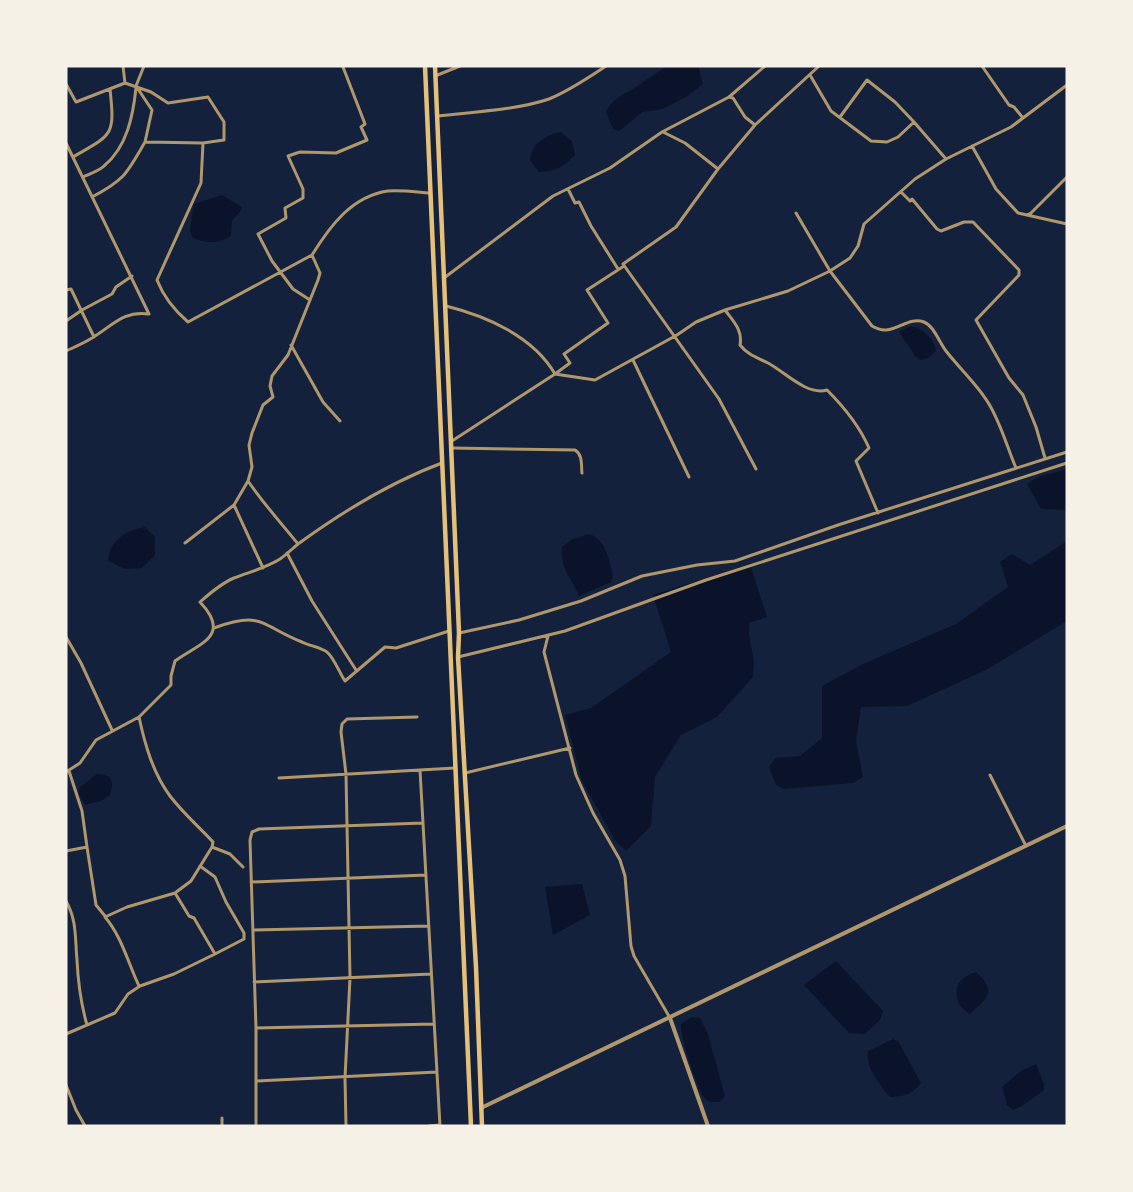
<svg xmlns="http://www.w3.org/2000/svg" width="1133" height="1192" font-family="Jost,sans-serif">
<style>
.water{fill:#0b132b}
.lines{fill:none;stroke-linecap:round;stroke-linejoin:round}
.minor{stroke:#b1986c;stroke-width:3}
.tertiary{stroke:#b1986c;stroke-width:4}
.trunk{stroke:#e5c07b;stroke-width:4.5}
</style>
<rect width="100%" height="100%" fill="#14213d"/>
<!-- water -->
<path class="water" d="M667,66H698L703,84L686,97L663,109L643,112L619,131L613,129L606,112C613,97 626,94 639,85C648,79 657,72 667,66Z
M560,132L572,141L575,155C564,166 555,172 539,172L530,160C531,145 545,135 560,132Z
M222,195L240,206L242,209L232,221L231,236C220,244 203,244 192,237L190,230L194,204Z
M911,326C924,329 934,339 936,351L928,358L920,360L916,357L899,332Z
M1067,469V520L1065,510L1041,509L1027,484L1038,477Z
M145,527L155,537V555L142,568L125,569L108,561C109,541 126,530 145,527Z
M588,534C605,537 610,561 613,576L611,582L579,596C572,579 559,567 562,547L571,540Z
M1067,541V621L986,670L907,706L861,707L856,741L863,777L853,783L784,789L776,785L769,767L776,758L800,756L822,738V686L863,664L956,624L1008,587L1000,562L1012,554L1030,565Z
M750,564L767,617L749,623V635L754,661L753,677L717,717L681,735L655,777L651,826L626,851L616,842L582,781L565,715L591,708L671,652L653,595Z
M97,774C113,774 114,782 110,795L101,801L85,805L79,794V788Z
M582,884L590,915L553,935L545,887Z
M836,961L883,1011L880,1020L865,1034L849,1033L804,985Z
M976,972C998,992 987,998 970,1014C949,1001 953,978 976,972Z
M692,1017L700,1018L708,1034L725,1097L720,1102C715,1102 710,1103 706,1100C698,1093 679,1033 681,1024Z
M893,1039L898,1041L921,1083C913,1094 903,1097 890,1097C880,1085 865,1067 868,1051Z
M1036,1064L1044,1084V1090L1022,1106L1013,1110L1007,1105L1002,1087L1021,1071Z"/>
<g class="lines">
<!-- minor -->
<path class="minor" d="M123,66L125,83L151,92L168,103L208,97L224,122V140L203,143L201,183L157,280C164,298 174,310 188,322L312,255
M144,66L136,86L152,110L145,142L203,143
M982,66L1009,105L1014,107L1023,118
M810,75L831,111L871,141L887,142L898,137L914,122L946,159
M435,76L460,66
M66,84L76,102L125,83
M729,97L733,98L745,117L755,125
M438,116C472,112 517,110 549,99C569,91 588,78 606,66
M840,117L867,80L895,102L914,122
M663,132L685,143L718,169
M66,143L149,314C124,310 112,326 92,338C84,343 75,347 66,351
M972,146L996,189L1018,213L1067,224
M73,157C113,134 115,136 110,89
M83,177C89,174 99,171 104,166C127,147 133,116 136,88
M568,189L575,203L579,202L591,226L618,269
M901,192L910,201L912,199L937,229L941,231L964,222H973L1019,270V275L976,320L1009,378L1023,395L1036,427L1045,458
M92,197C125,180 127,173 145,142
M796,213L830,271L872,326C893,339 906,315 924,322C934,326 939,342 946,351C960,369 978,385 989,404C1001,424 1007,447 1016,468
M1027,215L1031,213L1067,177
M444,278L553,196L610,168L662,132L729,97L765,66
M66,290L71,289L94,337
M310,300L293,289L272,261L258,234L286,218L285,208L303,198V189L288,156L300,152L336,153L367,140L361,127L365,124L343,67L344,66
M446,306C486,316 533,336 555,374L570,363L564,354L608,323L587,290L624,266
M725,310C733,321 743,330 740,345C748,355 756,357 768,363C785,372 807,396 827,390C845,408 859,425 869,448L856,461L878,513
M66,321L82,310L112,294L116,287L132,276
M291,345L323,402L340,421
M633,360L689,477
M452,441L555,374L595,380L677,335L696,322L725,310L788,291L830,271L850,258L858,246L864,224L915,179L946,159L1011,127L1067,85
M451,448L575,450C583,455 581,465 582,473
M756,469L719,399L623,264L676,227L718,169L755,125L819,66
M234,505L263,568
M185,543L234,505L248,481
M298,544C281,523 263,503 248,481L252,467L249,445L252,433L263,405L273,397L270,386L272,376L288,355L318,280L320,273L312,255C330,226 352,196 388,191C401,190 416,192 429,193
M287,553L312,601L356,670
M214,628C263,610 261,626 302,642C309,646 322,647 328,653C335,660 339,672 345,681L385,647L396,648L449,631
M459,633L519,620L581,601L642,576L697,565L735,561L838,525L1067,452
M548,636L544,652L576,775L593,813L620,860L625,876L631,946L634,956L670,1018
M66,637L81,663L112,730
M458,657L565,631L706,580L1067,463
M420,770L440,1126
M66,772L80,763L96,740L139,717L171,685V676L175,661C200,643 232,636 200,602C209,594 222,583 234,578C249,572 266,568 280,559C287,554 292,549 298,544C342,512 391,482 442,463
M465,773L570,748
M990,775L1026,846
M279,778L455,768
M87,847L96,905L105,916
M212,847L230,854L243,867
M66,851L87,847L82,811L69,771
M200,866L215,877L226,902L244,933V939L215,954
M251,882L426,875
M66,901C77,920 75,939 77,960C78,982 81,1004 87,1025
M253,930L429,926
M254,982L431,974
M139,986C128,963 122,937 105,917L127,907L175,893
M256,1028L434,1024
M66,1034L115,1013L128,994L140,986L174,974L215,954L194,918L189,916L175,893L191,881L212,847L213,842C199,827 183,813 170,796C153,773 145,745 139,717
M257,1081L437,1072
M66,1085L76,1110L85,1126
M222,1126V1118
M256,1126V1028L250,840L252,832L259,829L423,823
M346,1126L345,1078L350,978L346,774L341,732L342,724L347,719L417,717
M429,1126L439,1125"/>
<!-- tertiary -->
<path class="tertiary" d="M670,1018L708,1126
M481,1108L1067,826"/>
<!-- trunk -->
<path class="trunk" d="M425,66L471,1126
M435,66L459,633L458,657L476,967L482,1126"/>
</g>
<!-- border -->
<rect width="1133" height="1192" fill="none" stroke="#f6f1e7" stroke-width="135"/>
</svg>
